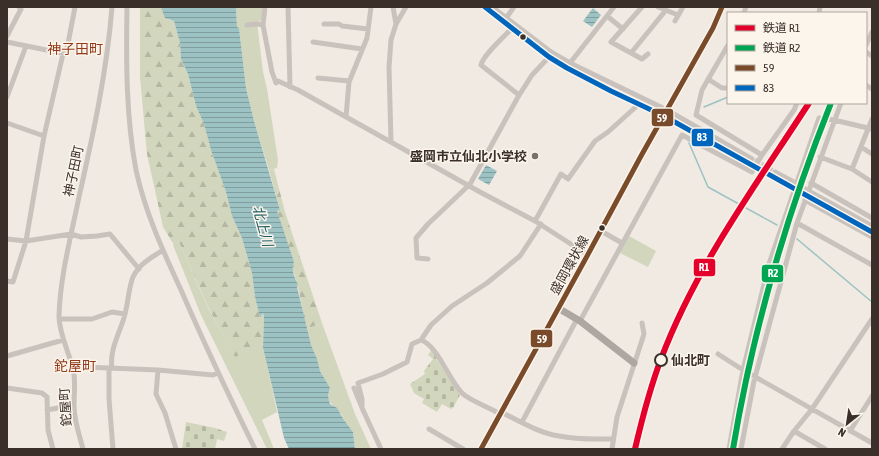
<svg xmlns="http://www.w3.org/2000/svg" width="879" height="456" font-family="'Asap Condensed','Noto Sans JP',sans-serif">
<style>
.green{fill:#d1d6bc}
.forest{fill:url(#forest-firs)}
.cemetery{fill:url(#cemetery-stones)}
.water{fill:url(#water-rules)}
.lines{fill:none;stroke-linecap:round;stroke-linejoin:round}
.stream{stroke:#9dc2c3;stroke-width:1.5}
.minor-tunnel{stroke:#ccc5be;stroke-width:5;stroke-dasharray:5 2.5;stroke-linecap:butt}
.minor{stroke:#c9c2bc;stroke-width:5}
.major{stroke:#aea7a1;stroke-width:7}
.bus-1-casing{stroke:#fcf5ec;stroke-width:8}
.bus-2-casing{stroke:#fcf5ec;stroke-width:8}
.bus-1{stroke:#7a4b2a;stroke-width:5}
.bus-2{stroke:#0065bd;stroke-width:5}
.rail-1-casing{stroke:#fcf5ec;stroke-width:9}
.rail-2-casing{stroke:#fcf5ec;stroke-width:9}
.rail-1{stroke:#e4002b;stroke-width:6}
.rail-2{stroke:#00a651;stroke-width:6}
.bus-dot{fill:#3b2f29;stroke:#fcf5ec;stroke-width:1.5}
.poi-dot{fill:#7a706a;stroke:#fcf5ec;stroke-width:1.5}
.stop-dot{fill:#fcf5ec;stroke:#3b2f29;stroke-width:2}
.labels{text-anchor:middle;stroke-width:3;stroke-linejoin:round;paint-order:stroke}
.poi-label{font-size:13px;font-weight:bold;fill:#3b2f29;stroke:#fcf5ec;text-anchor:end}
.street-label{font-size:13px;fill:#3b2f29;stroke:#fcf5ec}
.stop-label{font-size:13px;font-weight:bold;fill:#3b2f29;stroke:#fcf5ec;text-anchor:start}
.neighbourhood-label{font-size:14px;fill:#933a1a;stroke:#fcf5ec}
.water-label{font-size:14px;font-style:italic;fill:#1a5b62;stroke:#fcf5ec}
.line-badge{stroke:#fcf5ec;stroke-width:1.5}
.badge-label{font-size:11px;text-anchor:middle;font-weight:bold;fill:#fff}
</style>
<defs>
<pattern id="forest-firs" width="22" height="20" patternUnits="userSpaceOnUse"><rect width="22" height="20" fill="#d1d6bc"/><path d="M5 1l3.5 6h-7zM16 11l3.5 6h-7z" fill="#b4b8a2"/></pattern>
<pattern id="cemetery-stones" width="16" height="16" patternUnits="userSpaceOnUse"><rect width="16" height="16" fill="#d1d6bc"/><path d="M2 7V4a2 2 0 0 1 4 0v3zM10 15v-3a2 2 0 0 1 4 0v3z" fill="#b4b8a2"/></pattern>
<pattern id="water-rules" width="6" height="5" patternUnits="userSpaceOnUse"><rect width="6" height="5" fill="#9dc2c3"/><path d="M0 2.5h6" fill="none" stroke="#819e9e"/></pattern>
</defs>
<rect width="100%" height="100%" fill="#f0eae3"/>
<!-- green -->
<path class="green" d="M236,7H263L262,19L260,21L257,22L263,72L267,89L278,160L277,168L269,170L254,121L246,88L239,28L237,27Z
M629,236L656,251L648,267L620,253Z
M179,242L209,310L235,356L263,344L277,412L262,420L274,449H267L201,315L173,245Z
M322,323L355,414L371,449H355L353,432L344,420L342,415L329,401L328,395L330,389L318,367L306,331V329Z"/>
<!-- forest -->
<path class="forest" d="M140,7H161L169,20L174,21L180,43L181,59L188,74L196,106L204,124L211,150L226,192L232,216L242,238L252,273L255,297L260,317L263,313L264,316L263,344L235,357L210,311L179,242L174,245L163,227L147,154L140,77Z
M274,169L285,212L322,323L306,329L299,292L277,211L280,210L269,170Z"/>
<!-- cemetery -->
<path class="cemetery" d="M432,349L437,360L460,395L453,408L451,409L442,404L437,412L422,403L424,399L414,393L410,384L425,374L424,371L433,359L428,355Z
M186,422L215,428L227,432L224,441L217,439L215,449H182Z"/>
<!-- water -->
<path class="water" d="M161,7H236L237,27L239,28L246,88L254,121L280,210L277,211L294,262C291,267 294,279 298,284L297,287L311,345L317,359L320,371L330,388L328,395L329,401L330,404L337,408L344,420L353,432L355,449H289L284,438L263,347L264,316L263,313L260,317L255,297L252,273L242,238L232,216L226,192L211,150L204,124L196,106L188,74L181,59L180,43L174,21L165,18Z
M593,8L601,15L592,27L583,21Z
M486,165L497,171L489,185L478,179Z"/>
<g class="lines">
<!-- stream -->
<path class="stream" d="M704,107L728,97
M689,143L708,187L777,225
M797,239L872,302"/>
<!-- minor-tunnel -->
<path class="minor-tunnel" d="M755,160L775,172
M749,164L772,177
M790,180L814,194
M787,185L812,198"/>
<!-- minor -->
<path class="minor" d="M127,7C126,61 126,117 136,170C145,212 163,251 181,290C204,343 229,396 255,449
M288,7L290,87
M485,7L549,57L567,68L611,91L664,116L749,164
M492,7L551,52L570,63L667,110L752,159
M642,7L611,42L642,59L648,54
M658,7L678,15
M744,13L746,7
M819,13L820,7
M607,16L623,29
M506,18L514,7
M675,21L683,7
M324,24H339L342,26L368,29
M396,24L406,7
M247,25L258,24L263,25L272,72L276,83L278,81L298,90L480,192L535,221L588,255
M263,25L265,7
M512,28C504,37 483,55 481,65L519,95
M7,36L21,9L19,7
M7,42L66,54L75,7
M313,42L362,49
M728,45L702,90L696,115L762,155
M866,45L872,32
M866,52L872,56
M631,53L666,10
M570,63L614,7
M318,78L349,81
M708,79L722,88H728
M866,85L872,89
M7,97L26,46
M346,117L349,82L367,38L371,7
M7,123L44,136
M391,142L389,67L391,40L396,24L393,7
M861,147L872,154
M820,157L852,169L872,182
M852,169L872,119
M775,172L790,180
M772,177L787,185
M811,183L872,218
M469,186L518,97L532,75L549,57
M814,194L872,226
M812,198L872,232
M805,200L872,237
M535,221L561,174L568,179L595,141L608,132L639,104
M797,223L872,265
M601,231L622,243
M7,239L26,241L71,234L81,237L97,236L110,234L139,269
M428,259L417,258L416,238L428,224L468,186
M7,281L13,282L26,241L44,136L63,54
M59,319H92L112,312L125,314
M580,321L682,135L752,172L762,155L794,110L797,103
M421,340L431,325L452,306L487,283L520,256L541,224
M718,354L743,370L872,443
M7,356L63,340
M73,368L84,367L158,370L213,375L217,373
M109,368V399L113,449
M112,368C109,349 121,331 125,314C128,303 129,286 133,277C139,264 152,257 163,250
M158,370L156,394L165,413L176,449
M7,388L42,393L47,397L48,430L53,449
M354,388L363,410L381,449
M362,407V399L358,383L383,374L407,362L412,344L421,340C438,346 448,379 462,393C469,400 490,408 500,414
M47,410L74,405
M501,412C519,421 539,433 559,436C577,440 595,439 613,439
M522,422L577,319
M429,429L463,449
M794,431L825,449
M850,431L872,396
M83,449C79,434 74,420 74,405C74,393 76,380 73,369C69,352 59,334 59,316C60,277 71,236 79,197C93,135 107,71 112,7
M612,449L617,417L644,334L642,323
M729,449L743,370L769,264L819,118L834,120L872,129
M741,449L754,381L797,223L841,103
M782,449L794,431L812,409L872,319"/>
<!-- major -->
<path class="major" d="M558,308L580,321L634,363
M481,449L586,258L641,156L713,28L722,7"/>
<defs>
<path id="bus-1" d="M481,449L586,258L641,156L713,28L722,7"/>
<path id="bus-2" d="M485,7L549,57L567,68L611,91L664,116L872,232"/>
</defs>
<!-- bus-1 casing -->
<use href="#bus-1" class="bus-1-casing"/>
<!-- bus-2 casing -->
<use href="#bus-2" class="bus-2-casing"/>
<!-- bus-1 -->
<use href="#bus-1" class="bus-1"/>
<!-- bus-2 -->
<use href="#bus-2" class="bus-2"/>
<defs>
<path id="rail-1" d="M635,449C642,419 650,388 661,359C696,266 756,185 809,103"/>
<path id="rail-2" d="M733,449C753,329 786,216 831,103"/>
</defs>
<!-- rail-1 casing -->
<use href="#rail-1" class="rail-1-casing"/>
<!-- rail-2 casing -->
<use href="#rail-2" class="rail-2-casing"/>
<!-- rail-1 -->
<use href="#rail-1" class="rail-1"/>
<!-- rail-2 -->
<use href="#rail-2" class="rail-2"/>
</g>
<!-- markers -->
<g class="bus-dot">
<circle cx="523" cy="37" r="3.5"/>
<circle cx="602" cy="228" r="3.5"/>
</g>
<circle class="poi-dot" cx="535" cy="156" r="4"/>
<circle class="stop-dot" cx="661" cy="360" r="6"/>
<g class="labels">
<!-- poi labels -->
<g class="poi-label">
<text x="527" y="161">盛岡市立仙北小学校</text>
</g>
<!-- street labels -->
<g class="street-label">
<text transform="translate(73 171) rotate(-78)" y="5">神子田町</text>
<text transform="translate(569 265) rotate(-61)" y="5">盛岡環状線</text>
<text transform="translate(65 407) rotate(-94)" y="5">鉈屋町</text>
</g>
<!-- stop labels -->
<g class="stop-label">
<text x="671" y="365">仙北町</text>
</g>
<!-- neighbourhood labels -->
<g class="neighbourhood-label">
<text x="75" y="54">神子田町</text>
<text x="75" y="371">鉈屋町</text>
</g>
<!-- water labels -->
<g class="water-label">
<text transform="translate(263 226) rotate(75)" y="5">北上川</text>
</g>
</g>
<g class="line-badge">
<rect x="651" y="108" width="23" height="19" rx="4" fill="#7a4b2a"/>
<rect x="691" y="128" width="23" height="19" rx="4" fill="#0065bd"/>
<rect x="693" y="258" width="23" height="19" rx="4" fill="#e4002b"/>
<rect x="761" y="264" width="23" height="19" rx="4" fill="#00a651"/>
<rect x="530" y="329" width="23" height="19" rx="4" fill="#7a4b2a"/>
</g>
<g class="badge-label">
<text x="662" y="122">59</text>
<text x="702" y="141">83</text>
<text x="704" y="271">R1</text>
<text x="773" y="277">R2</text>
<text x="542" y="343">59</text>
</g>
<!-- border -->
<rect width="879" height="456" fill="none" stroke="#3b2f29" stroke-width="16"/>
<!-- legend -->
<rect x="727" y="12" width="140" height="92" fill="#fcf5ec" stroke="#afa69e"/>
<rect x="735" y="25" width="20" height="6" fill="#e4002b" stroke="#afa69e"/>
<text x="763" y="32" font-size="12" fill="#3b2f29">鉄道 R1</text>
<rect x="735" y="45" width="20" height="6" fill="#00a651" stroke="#afa69e"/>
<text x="763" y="52" font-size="12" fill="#3b2f29">鉄道 R2</text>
<rect x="735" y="65" width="20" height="6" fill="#7a4b2a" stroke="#afa69e"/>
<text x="763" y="72" font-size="12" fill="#3b2f29">59</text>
<rect x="735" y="85" width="20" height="6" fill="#0065bd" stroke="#afa69e"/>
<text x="763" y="92" font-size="12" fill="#3b2f29">83</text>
<!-- north arrow -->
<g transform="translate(847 424) rotate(210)" stroke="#fcf5ec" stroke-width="3" paint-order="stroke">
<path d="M0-3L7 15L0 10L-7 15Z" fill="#3b2f29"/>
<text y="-6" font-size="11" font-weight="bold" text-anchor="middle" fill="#3b2f29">N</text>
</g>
</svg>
